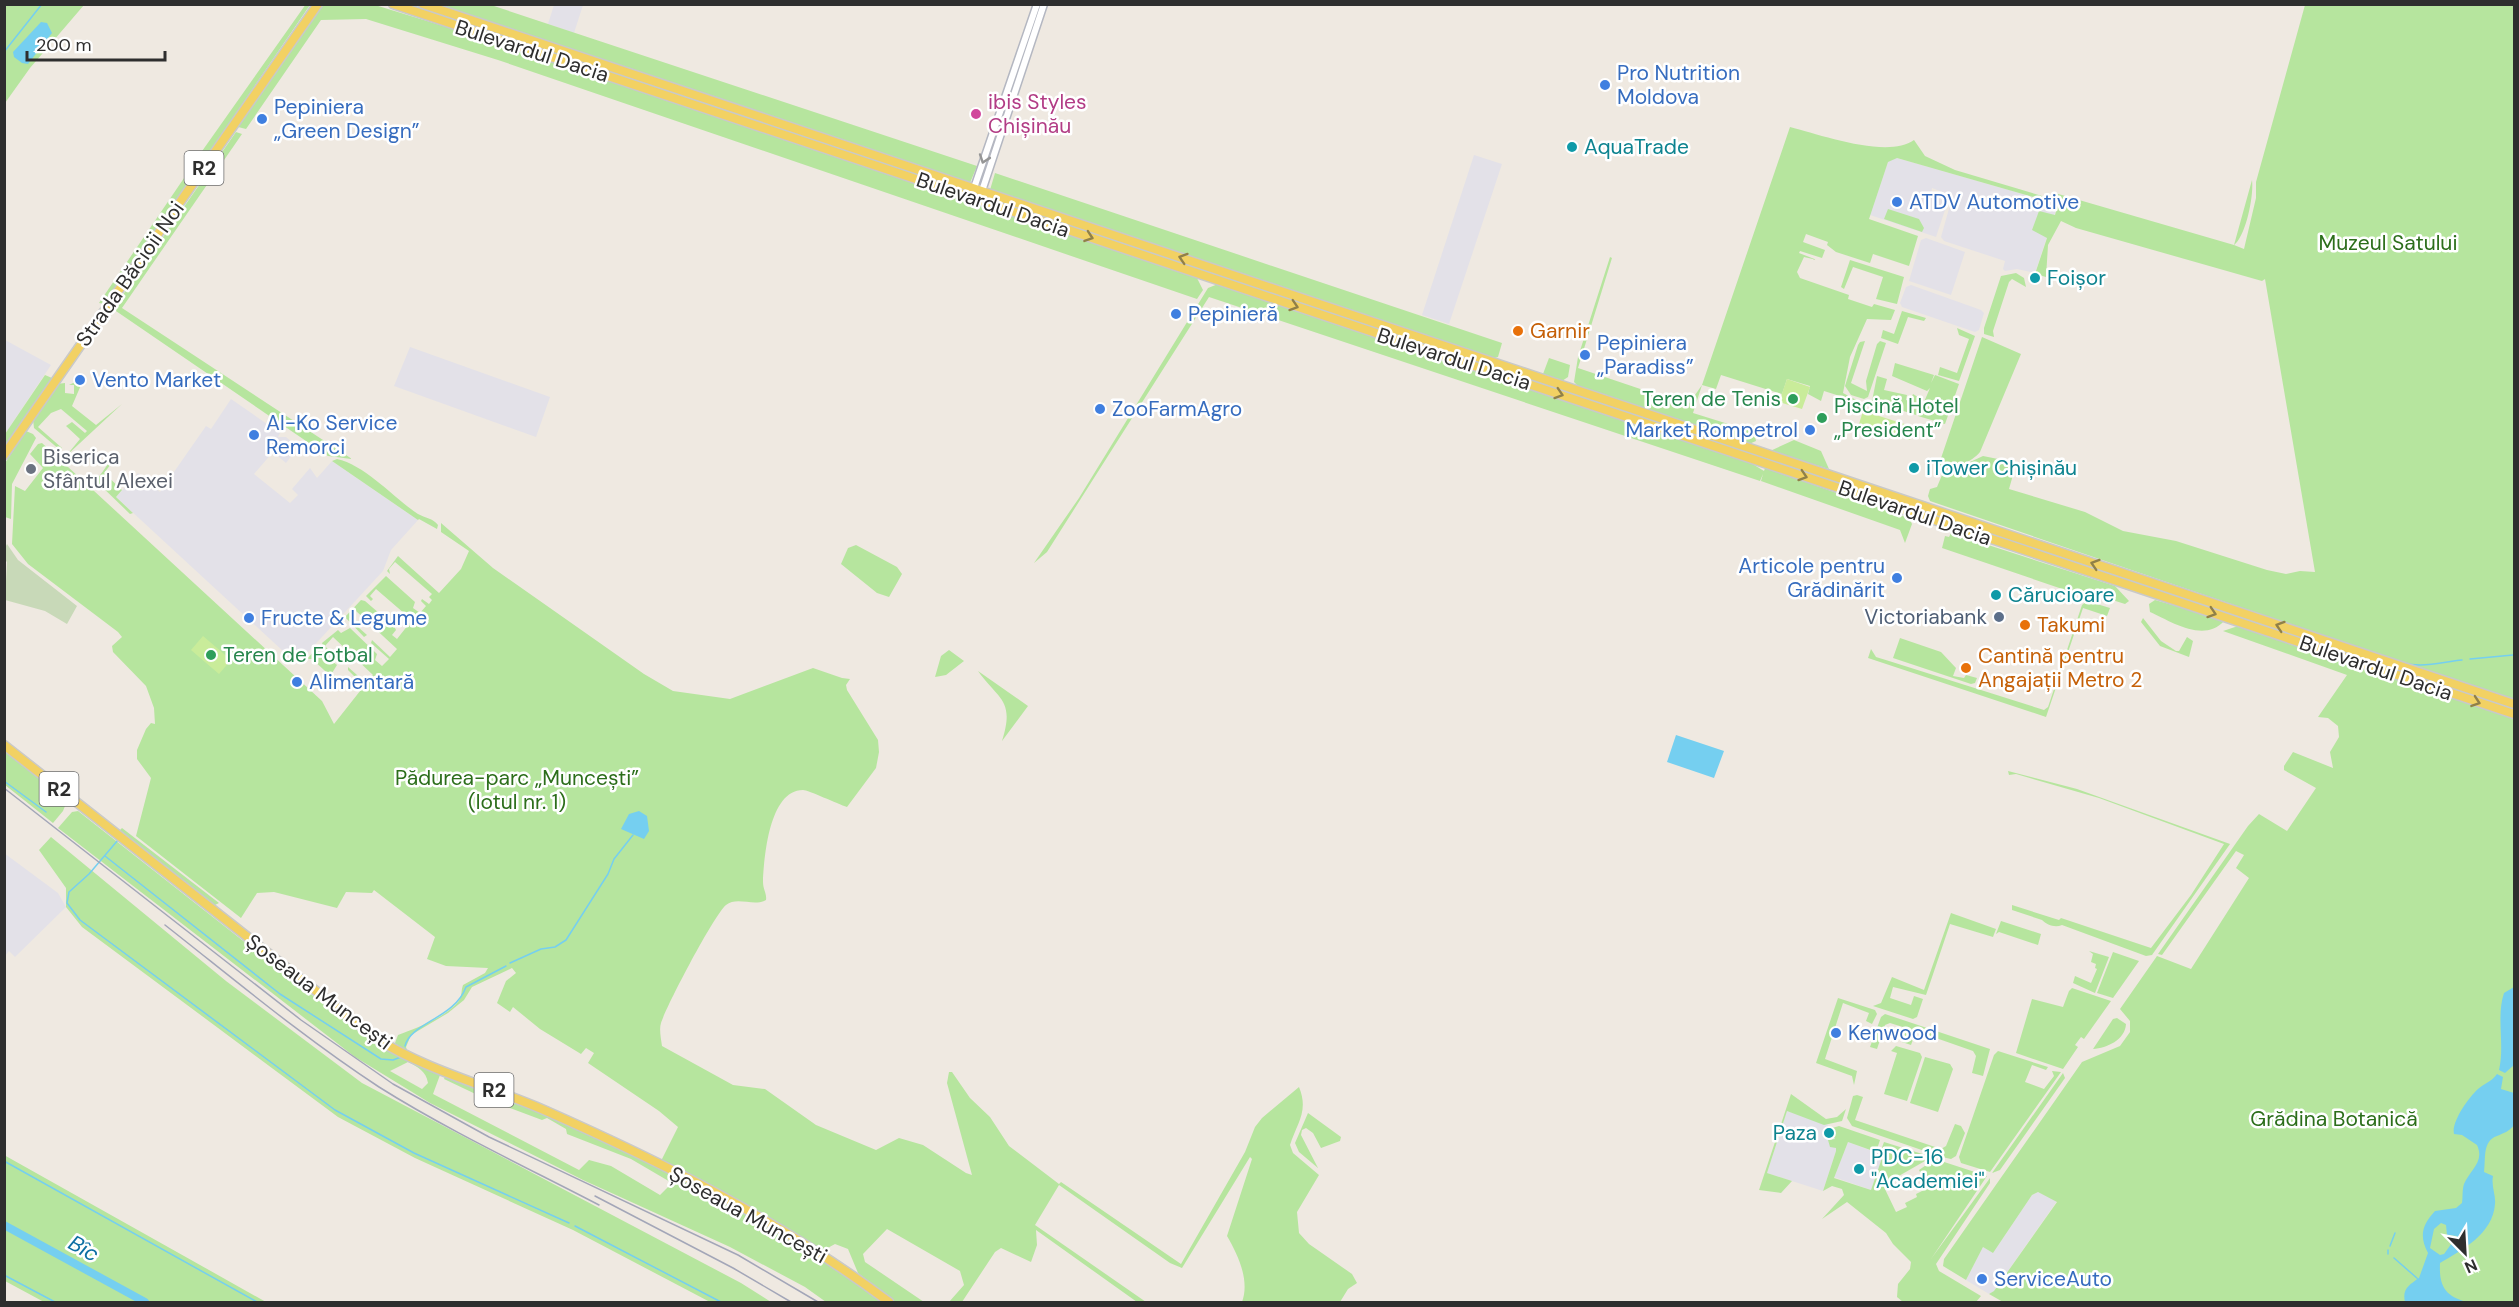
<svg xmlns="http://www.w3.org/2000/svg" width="2519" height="1307" font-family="'DM Sans',sans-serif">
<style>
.industrial{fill:#e3e1e8}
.green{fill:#b6e59e;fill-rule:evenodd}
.cemetery{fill:#c8d9b8}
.pitch{fill:#c9ec9a}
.water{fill:#75cff0;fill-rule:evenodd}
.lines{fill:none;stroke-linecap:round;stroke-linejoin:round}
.stream{stroke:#75cff0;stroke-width:1.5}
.river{stroke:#75cff0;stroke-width:8}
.minor-casing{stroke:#b4b7c1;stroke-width:9}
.major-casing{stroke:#c9c9c9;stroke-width:11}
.minor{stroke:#fff;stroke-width:6}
.major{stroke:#f2d163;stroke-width:8}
.rail{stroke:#a3a6b8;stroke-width:1.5}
.oneway{stroke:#969696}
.oneway2{stroke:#908048}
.shop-dot{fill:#3f7fe0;stroke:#fff;stroke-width:2}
.hotel-dot{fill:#d1479c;stroke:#fff;stroke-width:2}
.culture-dot{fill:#0f9aa8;stroke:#fff;stroke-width:2}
.food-dot{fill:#e8710a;stroke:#fff;stroke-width:2}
.leisure-dot{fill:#2e9e5b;stroke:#fff;stroke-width:2}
.worship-dot{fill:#6b7280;stroke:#fff;stroke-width:2}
.service-dot{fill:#5c6f8a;stroke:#fff;stroke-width:2}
.labels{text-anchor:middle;stroke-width:5;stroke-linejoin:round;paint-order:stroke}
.shield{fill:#fff;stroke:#6d6d6d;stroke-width:1.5}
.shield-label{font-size:20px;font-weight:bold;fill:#2e2e2e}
.street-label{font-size:21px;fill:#2e2e2e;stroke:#fff}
.shop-label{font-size:21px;fill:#366cbe;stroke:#fff;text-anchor:start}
.hotel-label{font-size:21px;fill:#b23c85;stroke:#fff;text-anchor:start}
.culture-label{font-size:21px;fill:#0d838f;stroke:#fff;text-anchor:start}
.park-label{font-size:21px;fill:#2c6e1b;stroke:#fff}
.food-label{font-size:21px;fill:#c56008;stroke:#fff;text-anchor:start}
.leisure-label{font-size:21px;fill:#27864d;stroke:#fff;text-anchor:start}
.worship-label{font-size:21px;fill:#5b616d;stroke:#fff;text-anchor:start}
.service-label{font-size:21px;fill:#4e5e75;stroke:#fff;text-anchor:end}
.water-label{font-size:22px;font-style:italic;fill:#0d6fa3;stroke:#fff}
</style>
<rect width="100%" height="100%" fill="#efe9e1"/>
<!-- industrial -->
<path class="industrial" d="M554,5H583L574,33L548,24Z
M1474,155L1502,164L1449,324L1422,315Z
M1890,156L2058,204L2035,273L2017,269L2005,271L2003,269L2005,261L1944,241L1941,237L1952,198L1948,194L1932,188L1931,194L1946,197L1948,201L1936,237L1870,215Z
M1926,238L1965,252L1951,295L1909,281L1921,240Z
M1911,285L1981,310L1984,313L1979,330L1975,332L1902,307L1900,303L1906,287Z
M5,340L51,365L5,434Z
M410,347L550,397L536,437L394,386Z
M231,399L280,433L278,437H286L298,447L286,463L273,452L254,474L290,503L298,495L292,489L310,468L317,478L332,461L418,520L391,550L383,571L297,664L116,497L138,473L160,492L206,426L211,429Z
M4,853L58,893L66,907L15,957L9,951L5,956Z
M1787,1111L1826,1123L1835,1136L1836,1151L1823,1191L1767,1173Z
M1848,1142L1883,1155L1871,1190L1834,1177Z
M2038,1192L2057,1201L1994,1291L1989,1294L1966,1280L1983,1247L1993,1253L2032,1195Z"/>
<!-- green -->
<path class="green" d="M306,4L310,5L206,157L200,154Z
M4,5H84L30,68L5,103Z
M323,5H375L525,51L1197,278L1203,290L1197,299L498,60L366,19L321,20L246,129L238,127Z
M405,5H413L934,179L927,180Z
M440,5H491L977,166L970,183Z
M2305,5H2514V701L1930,501L1928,496L1930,489L1937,487L1942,475L1983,456L2008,461L2013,475L2009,489L2085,512L2123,531L2176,541L2267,570L2286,574L2300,571L2315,572L2265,279L2262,281L2076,228L2061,221L2048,245L2046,277L2039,275L2036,284L2033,280L2047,238L2032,230L2039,211L2055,215L2058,204L1897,158L1888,162L1869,219L1918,236L1909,266L1873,254L1870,263L1836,252L1827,245L1828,242L1806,234L1803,242L1825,250L1822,258L1800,251L1799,253L1817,260L1804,257L1797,272L1800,278L1849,295L1848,299L1872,307L1874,304L1895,310L1891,320L1867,319L1850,357L1843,393L1862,403L1824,391L1821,401L1808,394L1810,386L1787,379L1782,394L1721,375L1716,389L1702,385L1693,413L1754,432L1756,441L1749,444L1579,387L1574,382L1578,357L1610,257L1612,258L1578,368L1688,405L1702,385L1790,127C1821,135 1888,159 1914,140L1925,156L1955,170L2052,199L2055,193L2234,245L2252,180C2254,195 2246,236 2234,245L2244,249L2256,198V182Z
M236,132L242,134L122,308L352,459L328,456L113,309Z
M197,159L203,162L104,304L99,303Z
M995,173L1502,343L1498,357L1494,358L990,190Z
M1888,209L1919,219L1924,228L1922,232L1884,219Z
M1850,260L1904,277L1897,304L1876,299L1883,277L1853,267L1844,289L1841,287Z
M2016,273L2024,278L2026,287L2012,279L2009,282L1993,331L1994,337L1984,334V328L2001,276Z
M1222,275L1650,419L1649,421L1221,278Z
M1218,284L1751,463L1764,471L1765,468L1909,518L1912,524L1905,543L1900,530L1761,481L1763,474L1760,481L1209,297L1047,552L1034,563L1079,498L1208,288Z
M1902,311L1926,318L1924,321L1908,317L1898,344L1881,338L1883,330L1894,334Z
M1957,328L1975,336L1959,381L1938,375L1940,367L1957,373L1969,339L1959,335Z
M1982,337L2021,354L1980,452C1972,462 1950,472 1937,470Z
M1865,341L1851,383L1867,391L1866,381L1877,344L1880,341L1886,343L1868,397L1864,399L1851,395L1845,386L1858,345L1860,342Z
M1549,358L1570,365L1568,377L1562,381L1543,374Z
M1895,363L1934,375L1931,383L1935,375L1959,384L1945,424L1918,416L1930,388L1927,391L1892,376Z
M45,375L52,378L48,385L5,448V434Z
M1877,376L1887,379L1884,390L1907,395L1906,400L1910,401L1913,394L1921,399L1916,415L1872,401Z
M77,381L81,385L72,406L96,425L122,404L66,456L80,439L66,426L72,422L85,433L87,431L61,409L51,413L38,427L62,448L60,450L34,428L33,419L57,384L65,383V393L74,394V385H69Z
M26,431L33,434L36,438L12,484L11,519L5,517V463Z
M1794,440L1821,451L1829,469L1770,451Z
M42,443L322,701L334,724L364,686L348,670V667L366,683L373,675L333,637L325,646L341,663L324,649L322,643L338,630L341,633L350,628L377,654L375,660L382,666L389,659L371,643L372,640L390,657L397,649L356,611L349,619L367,635L364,637L345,617L361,600L365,601L394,626L396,630L392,635L397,639L412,620L376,589L370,596L373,599L371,601L366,596L386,576L415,602L413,608L420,613L426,606L421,601L422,599L429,604L432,600L429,597L432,594L395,562L389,569L390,574L387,571L398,556L439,593L461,569L469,551L441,532V523L493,568L644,674L673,691L730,699L813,668L842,678L850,679L846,685L847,690L878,740L879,752L876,768L847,807C838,804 808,790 803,790C769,790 764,858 763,882C763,889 767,894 766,900C754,907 737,896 726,905C714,915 667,1005 661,1023C659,1029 661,1039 662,1046L733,1085L765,1089L816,1125L876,1150L899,1138L923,1145L966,1173L972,1175L947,1083L949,1072H952L970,1098L990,1117L1009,1146L1059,1184L1061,1182L1181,1264L1245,1152L1255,1127L1262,1118L1299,1087C1309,1111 1297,1123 1290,1145L1293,1153L1319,1175L1297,1212L1299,1233L1309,1244L1352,1274L1357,1283L1348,1289L1340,1302H1242C1250,1280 1238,1255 1227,1236L1252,1159L1250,1157L1182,1268L1170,1263L1059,1185L1035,1225L1146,1302H1137L1036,1230L1037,1245L1031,1262L1001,1248L995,1252L962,1302H949L964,1285L960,1271L887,1229L863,1254L865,1262L924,1302H895L858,1273L848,1249L835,1244L824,1250L647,1155L661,1161L678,1127L659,1111L588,1063L594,1053L586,1048L581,1054L540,1029L513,1007L510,1012L497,1003L506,981L516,973L512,968L472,987L464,1000L448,1013L411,1035L406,1047L408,1053L397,1047L395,1043L398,1035C417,1028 449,1016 460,999C462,995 461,990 463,985L485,973L488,968L446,966L427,959L435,937L374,890L372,893L346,892L337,908L274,892L257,893L241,918L136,836L151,778L137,759V750L146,729L151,723L155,724L154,708L146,686L113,652L112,646L122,637L118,632L28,564L12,544L15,486L25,491L43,468L30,454L38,444Z
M337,459C365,465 394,498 418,514C425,518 433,518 438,525L437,529L419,519L418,520L332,461Z
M108,464H111L104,473L122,490L116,497L133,513L130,514L96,481Z
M1938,515L2514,708V711L1937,518Z
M1951,533L2115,586L2129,601L2125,604L2084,591L2074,593L1942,548L1945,536L1949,537Z
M856,545L897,567L902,574L889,597L877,593L841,564L848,548Z
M2155,600L2215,617L2224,621C2204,643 2172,622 2150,612L2149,604Z
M2087,601L2110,608L2107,616L2083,608L2046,717L1868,658L1871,649L1876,657L1889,661L2044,710L2048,707L2082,605Z
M2143,618L2161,641L2176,651H2179L2187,637L2193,641L2189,657L2160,646L2141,622Z
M2238,626L2514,717V1302H2003L1989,1294L1994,1291L2057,1202L2038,1192L2032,1195L1993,1253L1983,1247L1966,1280L1943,1266L1944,1259L2082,1062L2120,1046L2130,1032V1021L2120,1009L2157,956L2191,969L2249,878L2236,868L2244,855L2236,851L2162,955L2158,954L2248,826L2259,814L2287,831L2316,788L2284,770V766L2293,752L2333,768L2330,752L2339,737L2338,726L2328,718L2318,717L2347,675L2223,631Z
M1900,638L1941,652L1956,668L1953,676L1964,678L1966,675L1977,678L1975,683L1971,684L1893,658Z
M316,649L337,665L332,673L338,679L336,681L312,659H307Z
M949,650L964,661L946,675L935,677L941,656Z
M978,671L1028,706L1002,741C1015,700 999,700 978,671Z
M5,751L67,801L63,811L53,823L5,785Z
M2008,771L2077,789L2230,844L2152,955L2146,956L2062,925C2055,928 2047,925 2042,920L2012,910V905L2059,920L2061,918L2151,948L2191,895L2224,844L2099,798L2016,774L2009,775Z
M78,811L354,1028C380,1046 415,1066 440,1075L433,1094L579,1170L589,1160L611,1166L660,1195L672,1183L631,1159L567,1134L566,1129L547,1118L542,1120L486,1099L444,1079L446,1074C597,1135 751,1203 882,1302H826L805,1287L730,1247L583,1180L430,1103L355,1057L58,828L72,812ZM408,1062C418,1067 426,1071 428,1083L422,1089L390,1071Z
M122,828L219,903L213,906L118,832Z
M51,837L226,981L362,1083L741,1283L771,1302H710L573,1230L415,1158L338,1117L82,927L66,907V888L39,850Z
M1951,913L1996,929L1993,937L1950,924L1926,995L1893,987L1890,998L1911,1005L1914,996L1923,999L1917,1017L1913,1019L1873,1006L1881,1003L1892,977L1924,990Z
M2001,921L2041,934L2038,945L1999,932L1996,934Z
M2089,951L2109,957L2095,993L2073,983L2075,976L2091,983L2097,969L2095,968L2096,964L2091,962L2093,954Z
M2113,952L2139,961L2113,998L2097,993Z
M2072,988L2111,1001L2084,1039L2081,1037L2075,1045L2078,1047L2063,1069L2016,1053L2032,999L2063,1007L2069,991Z
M1838,998L1875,1010L1877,1014L1872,1024L1866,1021L1869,1013L1843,1003L1825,1059L1857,1071L1854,1085L1852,1076L1816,1063Z
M1885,1014L1990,1049L1983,1076L1972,1073L1976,1056L1973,1051L1916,1031L1911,1045L1902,1042L1906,1028L1890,1023L1885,1025L1877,1049L1870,1047L1881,1017Z
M2117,1018L2126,1024C2125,1040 2107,1048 2093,1049L2113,1019Z
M1896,1046L1920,1053L1922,1057L1907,1101L1884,1094L1897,1053L1891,1051Z
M1998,1051L2048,1067L2046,1070L2032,1065L2025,1082L2044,1089L2054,1076L2052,1071L2061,1072L1990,1172L1961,1163L1959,1157L1994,1055Z
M1925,1057L1950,1064L1953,1069L1938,1112L1910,1103Z
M2063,1073L2065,1078L2000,1170L1992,1173Z
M1791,1094L1826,1119L1837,1117L1846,1109L1842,1121L1824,1125L1787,1111L1767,1173L1792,1181L1781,1193L1759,1190Z
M1857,1095L1863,1097L1855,1120L1941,1149L1946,1146L1955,1124L1961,1126L1965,1133L1956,1156L1951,1159L1942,1157L1852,1126L1847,1118L1853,1096Z
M1308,1113L1341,1137L1340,1141L1321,1148L1313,1133L1306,1128L1302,1130L1301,1135L1318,1168L1299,1152L1295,1143Z
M1839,1126L1880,1140L1876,1152L1848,1142L1834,1178L1871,1190L1883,1155L1880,1153L1884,1142L1932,1157L1883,1185L1896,1212L1907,1207L1905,1203L1917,1197L1916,1194L1928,1188L1919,1170L1935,1159L1987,1176L1931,1259L1990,1178V1183L1936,1264L1939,1271L1981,1296L1976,1302H1903L1897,1297L1898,1284L1910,1269L1911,1262L1893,1244L1886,1233L1847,1202L1822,1219L1844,1195L1842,1189L1832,1186L1823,1191L1836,1151V1148L1830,1147L1828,1140L1835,1139L1829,1129Z
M4,1155L266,1302H44L5,1281Z"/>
<!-- cemetery -->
<path class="cemetery" d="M7,544L18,560L77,606L67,624L45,611L5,600L7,562L5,560V548Z"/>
<!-- pitch -->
<path class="pitch" d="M1787,379L1810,387L1802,409L1779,402Z
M1863,411L1914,427L1910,440L1859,424Z
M203,636L231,660L219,674L191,650Z"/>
<!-- water -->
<path class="water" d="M41,22L47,23L52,33L28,64L22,63L14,57L13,52Z
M1676,735L1724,751L1714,778L1667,762Z
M639,811L647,816L649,831L644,839L621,829L629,814Z
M2514,987V1065L2505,1073L2499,1070C2505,1045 2496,1017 2504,993Z
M2497,1074L2503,1077L2501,1089L2514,1093V1125C2510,1131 2504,1133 2497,1136C2482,1141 2486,1159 2484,1172L2493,1176C2491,1186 2496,1195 2495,1204C2493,1234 2462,1250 2440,1263C2439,1285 2444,1296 2467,1302H2405C2402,1289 2409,1285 2419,1278L2428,1253C2419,1236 2422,1225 2435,1211L2456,1208L2462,1203C2463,1197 2462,1190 2464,1184C2470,1170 2485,1162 2477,1145L2462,1135L2454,1134C2451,1122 2469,1097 2478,1089C2485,1083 2491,1082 2497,1074ZM2441,1223L2446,1225L2447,1235L2457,1236L2444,1254L2440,1255L2430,1248L2434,1229Z"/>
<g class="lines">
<!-- stream -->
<path class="stream" d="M4,52L42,4
M2470,659L2513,655
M2404,663C2423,668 2442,662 2462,660
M4,781L46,812
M118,840L89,874L69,892L67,903L80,920L335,1110L414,1153L569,1223
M105,856L280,994L381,1059L393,1060L401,1057
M510,963L541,949L555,947L566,940L608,874L614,859L633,835
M405,1046C410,1023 455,1018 466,987L506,966
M4,1161L257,1302
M575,1226L721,1302
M2390,1246L2395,1233
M2388,1250V1254
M2394,1258L2418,1279
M4,1275L55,1302"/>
<!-- river -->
<path class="river" d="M4,1225L145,1302"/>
<defs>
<path id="minor" d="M973,191L1037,4
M981,194L1044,4"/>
<path id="major" d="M393,4L2514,714
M423,4L2514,704
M4,455L318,4
M4,745L377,1039C428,1071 489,1086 544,1110C664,1163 784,1223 889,1302"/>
</defs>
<!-- minor casing -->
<use href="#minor" class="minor-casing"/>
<!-- major casing -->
<use href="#major" class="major-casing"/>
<!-- minor -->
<use href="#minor" class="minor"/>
<!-- major -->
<use href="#major" class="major"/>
<!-- rail -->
<path class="rail" d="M4,788L301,1020L393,1084L489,1137L738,1255L818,1302
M165,925C235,980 304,1038 379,1087C449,1131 526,1167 599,1205
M595,1196L733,1268L791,1302"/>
</g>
<!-- one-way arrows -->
<defs><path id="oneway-chevron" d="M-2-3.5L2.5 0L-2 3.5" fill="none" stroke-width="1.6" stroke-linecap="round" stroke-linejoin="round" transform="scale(1.5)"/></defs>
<use class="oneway" href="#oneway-chevron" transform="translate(984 159) rotate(109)"/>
<g class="oneway2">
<use href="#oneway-chevron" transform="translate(1089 237) rotate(19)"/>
<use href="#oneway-chevron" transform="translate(1183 258) rotate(-162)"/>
<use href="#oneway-chevron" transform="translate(1294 306) rotate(18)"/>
<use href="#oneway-chevron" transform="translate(1559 394) rotate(18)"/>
<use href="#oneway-chevron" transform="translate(1803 476) rotate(18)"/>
<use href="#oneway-chevron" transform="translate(2095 564) rotate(-162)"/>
<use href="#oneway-chevron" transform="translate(2212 613) rotate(18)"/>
<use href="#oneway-chevron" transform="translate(2280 626) rotate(-162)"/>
<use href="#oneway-chevron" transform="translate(2476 702) rotate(19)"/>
</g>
<!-- markers -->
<g class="shop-dot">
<circle cx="1605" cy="85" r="6"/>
<circle cx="262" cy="119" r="6"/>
<circle cx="1897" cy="202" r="6"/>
<circle cx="1176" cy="314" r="6"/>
<circle cx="1585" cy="355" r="6"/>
<circle cx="80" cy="380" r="6"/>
<circle cx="1100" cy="409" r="6"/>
<circle cx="1810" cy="430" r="6"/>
<circle cx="254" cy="435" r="6"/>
<circle cx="1897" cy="578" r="6"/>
<circle cx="249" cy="618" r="6"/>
<circle cx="297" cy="682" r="6"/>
<circle cx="1836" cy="1033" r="6"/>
<circle cx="1982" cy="1279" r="6"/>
</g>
<circle class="hotel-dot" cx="976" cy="114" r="6"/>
<g class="culture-dot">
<circle cx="1572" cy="147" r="6"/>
<circle cx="2035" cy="278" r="6"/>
<circle cx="1914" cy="468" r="6"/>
<circle cx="1996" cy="595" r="6"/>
<circle cx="1829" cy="1133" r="6"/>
<circle cx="1859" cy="1169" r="6"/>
</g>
<g class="food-dot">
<circle cx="1518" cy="331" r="6"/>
<circle cx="2025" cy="625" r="6"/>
<circle cx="1966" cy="668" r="6"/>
</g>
<g class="leisure-dot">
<circle cx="1793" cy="399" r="6"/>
<circle cx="1822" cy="418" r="6"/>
<circle cx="211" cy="655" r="6"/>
</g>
<circle class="worship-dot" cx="31" cy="469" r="6"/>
<circle class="service-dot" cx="1999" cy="617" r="6"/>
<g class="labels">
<!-- shield labels -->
<g class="shield">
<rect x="184.5" y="151" width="39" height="34" rx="4.5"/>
<rect x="39.5" y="772" width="39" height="34" rx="4.5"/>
<rect x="474.5" y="1073" width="39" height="34" rx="4.5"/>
</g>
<g class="shield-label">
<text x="204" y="175">R2</text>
<text x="59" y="796">R2</text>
<text x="494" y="1097">R2</text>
</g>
<!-- street labels -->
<g class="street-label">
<text transform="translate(532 51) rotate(18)" y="7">Bulevardul Dacia</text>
<text transform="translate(993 205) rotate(19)" y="7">Bulevardul Dacia</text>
<text transform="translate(130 274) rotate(-55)" y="7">Strada Băcioii Noi</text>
<text transform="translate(1454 359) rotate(18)" y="7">Bulevardul Dacia</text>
<text transform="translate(1915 513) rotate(19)" y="7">Bulevardul Dacia</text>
<text transform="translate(2376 668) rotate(19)" y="7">Bulevardul Dacia</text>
<text transform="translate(319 992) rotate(37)" y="7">Șoseaua Muncești</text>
<text transform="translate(748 1215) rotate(29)" y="7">Șoseaua Muncești</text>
</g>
<!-- shop labels -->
<g class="shop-label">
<text x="1617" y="80">Pro Nutrition<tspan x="1617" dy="24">Moldova</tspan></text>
<text x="274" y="114">Pepiniera<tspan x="274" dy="24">„Green Design”</tspan></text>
<text x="1909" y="209">ATDV Automotive</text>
<text x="1188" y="321">Pepinieră</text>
<text x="1597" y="350">Pepiniera<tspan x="1597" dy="24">„Paradiss”</tspan></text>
<text x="92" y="387">Vento Market</text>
<text x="1112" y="416">ZooFarmAgro</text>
<text x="266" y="430">Al-Ko Service<tspan x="266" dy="24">Remorci</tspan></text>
<text x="1798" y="437" text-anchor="end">Market Rompetrol</text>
<text x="1885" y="573" text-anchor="end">Articole pentru<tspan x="1885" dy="24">Grădinărit</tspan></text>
<text x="261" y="625">Fructe &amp; Legume</text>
<text x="309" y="689">Alimentară</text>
<text x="1848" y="1040">Kenwood</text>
<text x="1994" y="1286">ServiceAuto</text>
</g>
<!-- hotel labels -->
<g class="hotel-label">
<text x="988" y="109">ibis Styles<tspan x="988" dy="24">Chișinău</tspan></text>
</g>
<!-- culture labels -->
<g class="culture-label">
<text x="1584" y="154">AquaTrade</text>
<text x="2047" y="285">Foișor</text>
<text x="1926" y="475">iTower Chișinău</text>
<text x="2008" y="602">Cărucioare</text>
<text x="1817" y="1140" text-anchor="end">Paza</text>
<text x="1871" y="1164">PDC-16<tspan x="1871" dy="24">"Academiei"</tspan></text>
</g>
<!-- park labels -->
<g class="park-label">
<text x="2388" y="250">Muzeul Satului</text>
<text x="517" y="785">Pădurea-parc „Muncești”<tspan x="517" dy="24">(lotul nr. 1)</tspan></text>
<text x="2334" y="1126">Grădina Botanică</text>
</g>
<!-- food labels -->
<g class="food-label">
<text x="1530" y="338">Garnir</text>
<text x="2037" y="632">Takumi</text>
<text x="1978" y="663">Cantină pentru<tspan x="1978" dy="24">Angajații Metro 2</tspan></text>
</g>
<!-- leisure labels -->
<g class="leisure-label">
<text x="1781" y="406" text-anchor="end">Teren de Tenis</text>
<text x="1834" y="413">Piscină Hotel<tspan x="1834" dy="24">„President”</tspan></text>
<text x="223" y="662">Teren de Fotbal</text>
</g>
<!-- worship labels -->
<g class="worship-label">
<text x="43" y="464">Biserica<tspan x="43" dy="24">Sfântul Alexei</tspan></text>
</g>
<!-- service labels -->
<g class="service-label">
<text x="1987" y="624">Victoriabank</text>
</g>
<!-- water labels -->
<g class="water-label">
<text transform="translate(84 1248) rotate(29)" y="8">Bîc</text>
</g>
</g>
<!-- border -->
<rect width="2519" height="1307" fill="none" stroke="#2e2e2e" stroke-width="12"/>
<!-- north arrow -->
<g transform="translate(2465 1253) rotate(156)" stroke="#ffffff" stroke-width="4.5" paint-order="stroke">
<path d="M0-4.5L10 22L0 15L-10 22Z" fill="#2e2e2e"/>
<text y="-9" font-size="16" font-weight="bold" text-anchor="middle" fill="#2e2e2e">N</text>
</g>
<!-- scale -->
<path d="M27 51v9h138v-9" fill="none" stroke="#2e2e2e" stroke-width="3"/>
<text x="36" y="51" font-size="18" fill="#2e2e2e" stroke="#ffffff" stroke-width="4.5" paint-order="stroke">200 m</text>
</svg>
